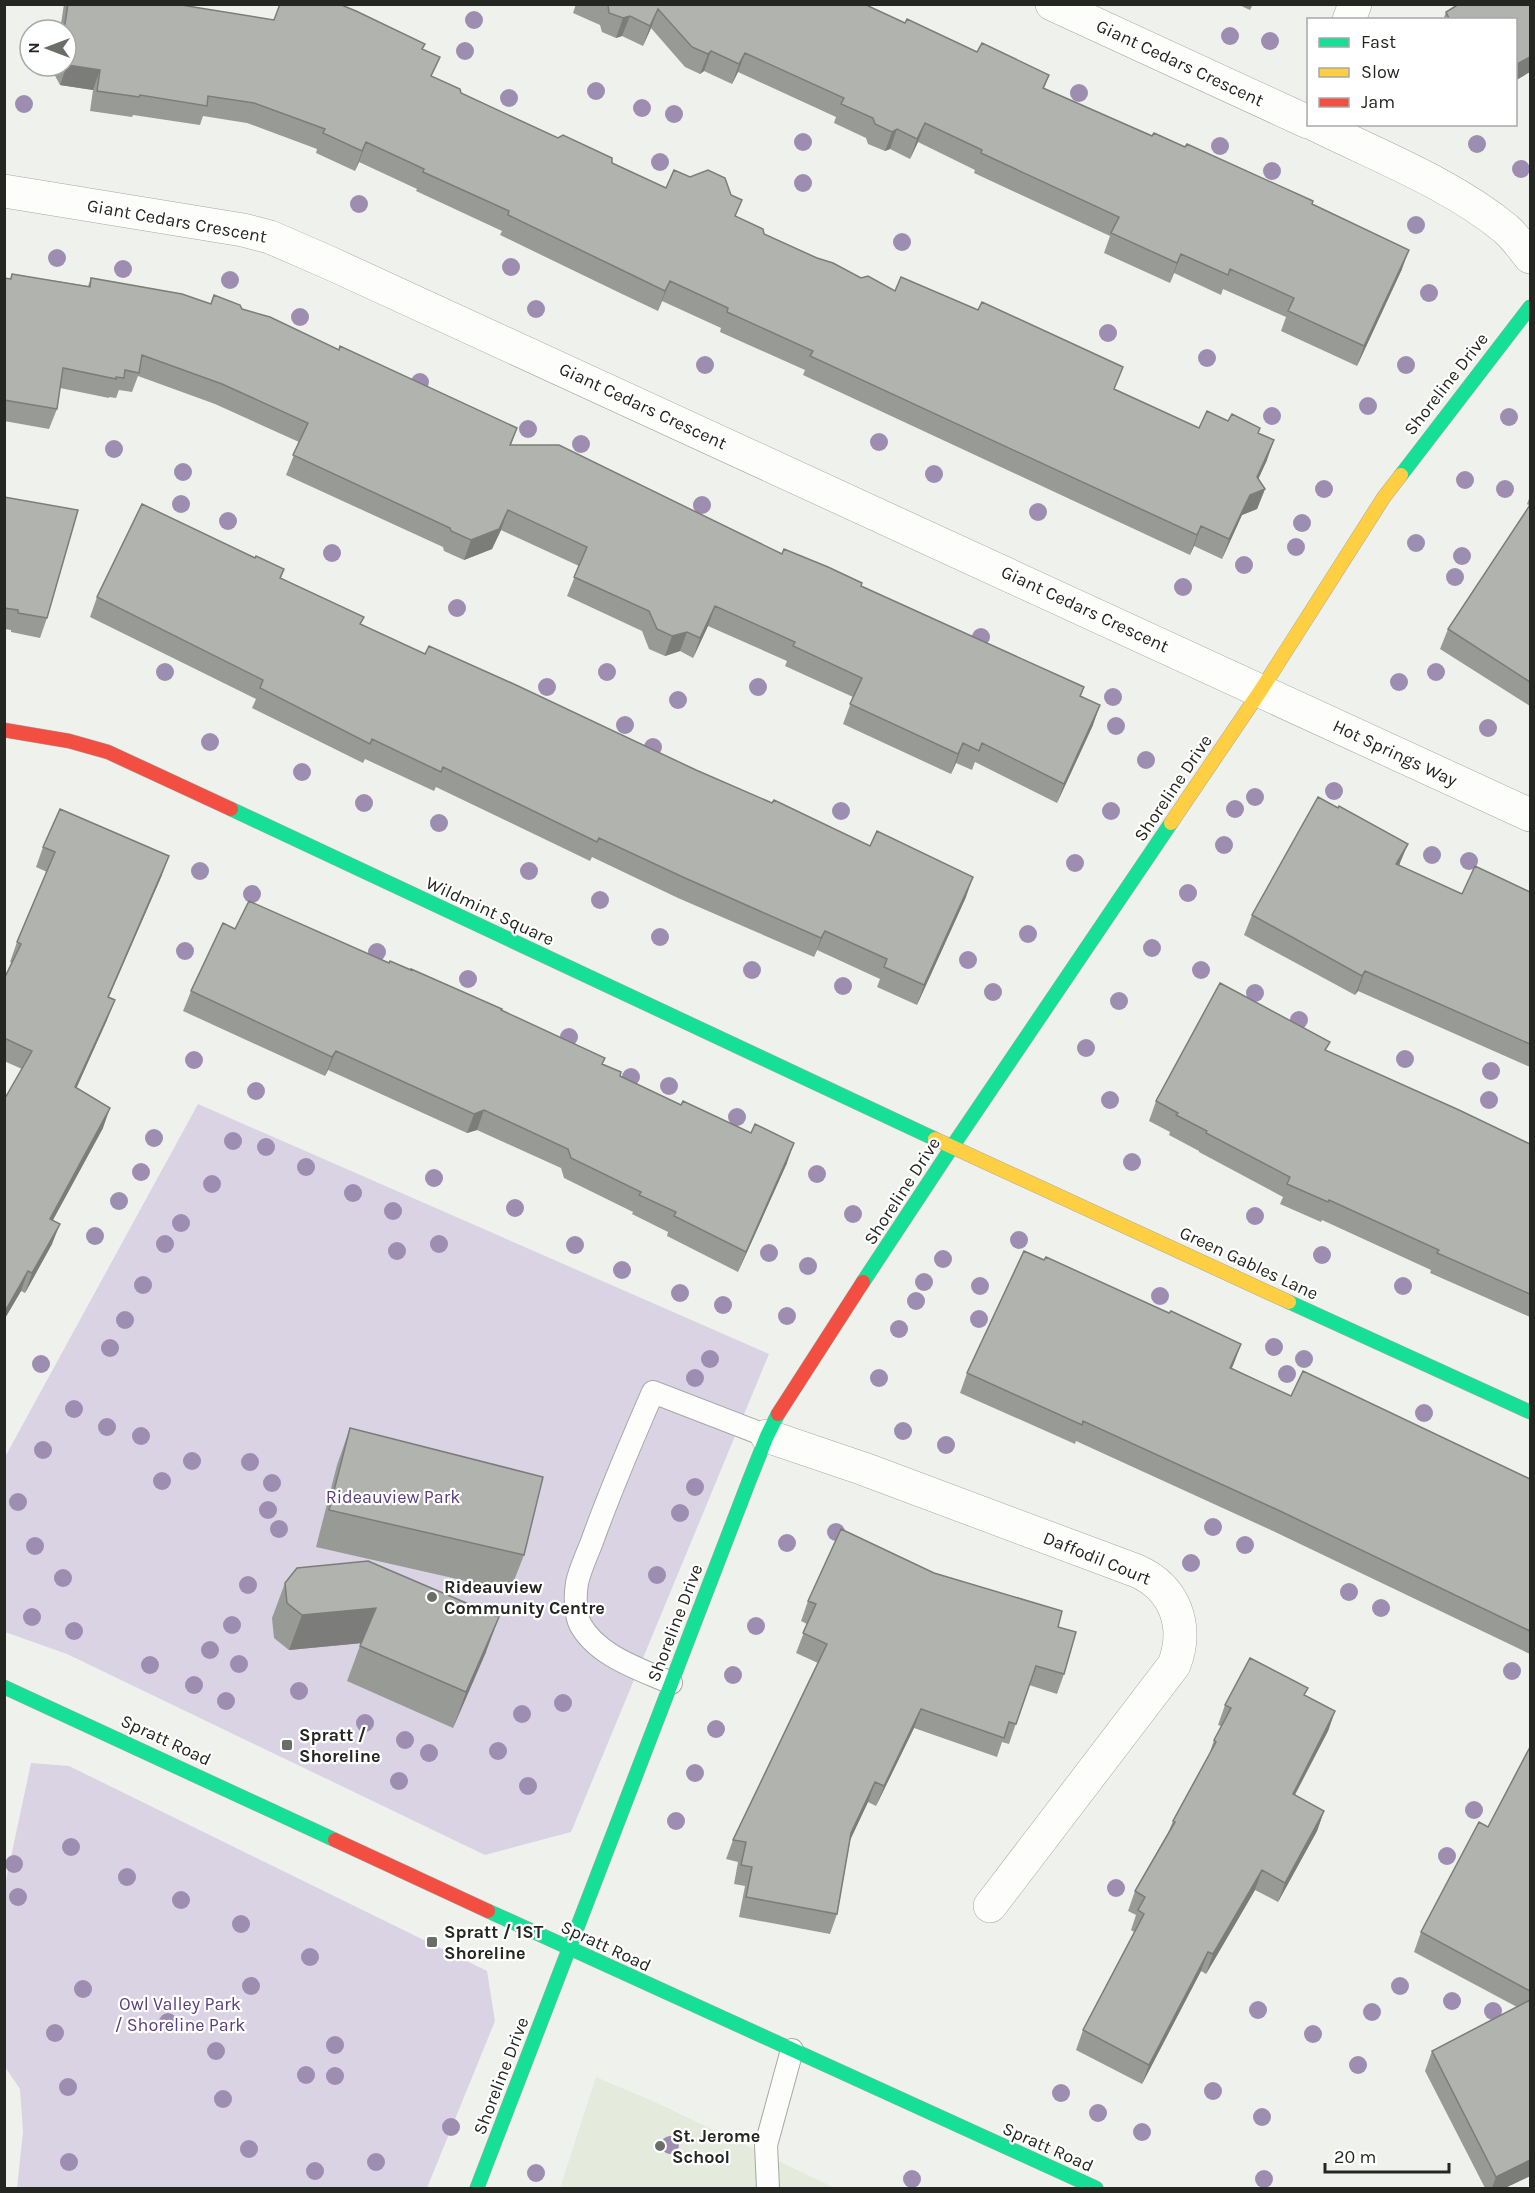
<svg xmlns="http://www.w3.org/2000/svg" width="1535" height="2193" font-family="Karla,sans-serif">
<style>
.built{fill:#e4eadc}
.green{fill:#d9d3e4}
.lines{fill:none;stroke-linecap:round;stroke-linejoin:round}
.lane-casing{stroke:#a6a8a4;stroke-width:24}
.street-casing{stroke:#a6a8a4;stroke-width:34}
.fast-casing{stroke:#a6a8a4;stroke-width:15}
.slow-casing{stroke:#a6a8a4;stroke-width:15}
.jam-casing{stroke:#a6a8a4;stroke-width:15}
.lane{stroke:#fdfdfc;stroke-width:22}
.street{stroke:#fdfdfc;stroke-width:33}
.fast{stroke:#16e098;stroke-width:14}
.slow{stroke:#ffcf43;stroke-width:14}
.jam{stroke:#f24e42;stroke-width:14}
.tree{fill:#9d8eb1}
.wall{fill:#989a96}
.shaded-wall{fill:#7c7d7a}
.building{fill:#b1b3ae;stroke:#7c7d7a;stroke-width:1.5}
.poi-dot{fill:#6b6d69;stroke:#fff;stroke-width:2}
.labels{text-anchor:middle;stroke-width:4.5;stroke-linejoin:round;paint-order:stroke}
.street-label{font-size:18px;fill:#242622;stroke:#fff}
.park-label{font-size:18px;fill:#5a3c80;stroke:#fff}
.poi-label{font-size:18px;font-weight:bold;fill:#242622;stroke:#fff;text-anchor:start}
</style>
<rect width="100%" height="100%" fill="#eff2ec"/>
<!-- built -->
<path class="built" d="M596,2077L657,2103L835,2188H560Z"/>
<!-- green -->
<path class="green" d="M198,1104L769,1354L571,1832L485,1855L67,1654L5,1632V1457Z
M31,1763L69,1766L487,1971L495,2021L427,2188H17L23,2132L20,2089L5,2067V1885Z"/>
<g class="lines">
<defs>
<path id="lane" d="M671,1683C640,1669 597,1656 580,1624C575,1613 575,1595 577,1583C580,1568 589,1551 594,1536C612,1487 632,1440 653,1392L767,1436
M768,2188L766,2145L792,2050"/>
<path id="street" d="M1052,4L1308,122
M1349,20L1355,4
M1314,124C1376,155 1452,184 1506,229C1515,237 1523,248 1530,257
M4,191L243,230L270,237L332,264L1530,815
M767,1436L864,1469L1137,1571C1175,1588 1189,1626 1174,1665L990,1906"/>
<path id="fast" d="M1401,475L1530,307
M231,809L935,1139
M863,1282L952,1147L1171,823
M1289,1302L1530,1412
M4,1687L335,1840
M488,1911L1096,2188
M477,2188L749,1481L767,1436L778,1414"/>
<path id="slow" d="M1171,823L1261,690L1384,497L1401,475
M935,1139L1289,1302"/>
<path id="jam" d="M4,730L69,741L108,752L231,809
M778,1414L863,1282
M335,1840L488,1911"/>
</defs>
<!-- lane casing -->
<use href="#lane" class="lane-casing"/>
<!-- street casing -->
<use href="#street" class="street-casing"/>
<!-- fast casing -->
<use href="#fast" class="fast-casing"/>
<!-- slow casing -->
<use href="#slow" class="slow-casing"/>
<!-- jam casing -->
<use href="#jam" class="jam-casing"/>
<!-- lane -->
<use href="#lane" class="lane"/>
<!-- street -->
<use href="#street" class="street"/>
<!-- fast -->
<use href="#fast" class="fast"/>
<!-- slow -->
<use href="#slow" class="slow"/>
<!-- jam -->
<use href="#jam" class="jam"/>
</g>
<!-- trees -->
<g class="tree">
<circle cx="474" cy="20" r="9"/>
<circle cx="1230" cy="36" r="9"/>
<circle cx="1270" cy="41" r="9"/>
<circle cx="465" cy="51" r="9"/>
<circle cx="596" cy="91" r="9"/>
<circle cx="1079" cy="93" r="9"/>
<circle cx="509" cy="98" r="9"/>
<circle cx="24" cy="104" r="9"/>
<circle cx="642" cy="108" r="9"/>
<circle cx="674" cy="114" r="9"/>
<circle cx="803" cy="142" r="9"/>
<circle cx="1477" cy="144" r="9"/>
<circle cx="1220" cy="146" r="9"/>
<circle cx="660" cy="162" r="9"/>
<circle cx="1521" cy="169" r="9"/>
<circle cx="1272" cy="171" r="9"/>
<circle cx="803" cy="183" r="9"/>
<circle cx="359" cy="204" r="9"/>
<circle cx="1416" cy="225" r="9"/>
<circle cx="902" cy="242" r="9"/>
<circle cx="57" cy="258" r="9"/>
<circle cx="511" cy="267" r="9"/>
<circle cx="123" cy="269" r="9"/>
<circle cx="230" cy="280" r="9"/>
<circle cx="1429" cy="293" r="9"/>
<circle cx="536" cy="309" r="9"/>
<circle cx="300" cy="317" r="9"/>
<circle cx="1108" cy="333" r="9"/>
<circle cx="1207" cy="358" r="9"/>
<circle cx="705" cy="365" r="9"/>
<circle cx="1406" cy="365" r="9"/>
<circle cx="420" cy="382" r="9"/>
<circle cx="1368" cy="406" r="9"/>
<circle cx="1272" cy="416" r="9"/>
<circle cx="1509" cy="417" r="9"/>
<circle cx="528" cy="429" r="9"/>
<circle cx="879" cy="442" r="9"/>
<circle cx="581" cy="444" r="9"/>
<circle cx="114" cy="449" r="9"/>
<circle cx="183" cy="472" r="9"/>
<circle cx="934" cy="474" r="9"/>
<circle cx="1465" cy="480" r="9"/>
<circle cx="1324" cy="489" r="9"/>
<circle cx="1505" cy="489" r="9"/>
<circle cx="181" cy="504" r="9"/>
<circle cx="702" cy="505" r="9"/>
<circle cx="1038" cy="512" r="9"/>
<circle cx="228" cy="521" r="9"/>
<circle cx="1302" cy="523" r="9"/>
<circle cx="1416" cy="543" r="9"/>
<circle cx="1296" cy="547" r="9"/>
<circle cx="332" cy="553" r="9"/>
<circle cx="1462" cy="556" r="9"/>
<circle cx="1244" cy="565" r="9"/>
<circle cx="1455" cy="577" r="9"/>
<circle cx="1183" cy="587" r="9"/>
<circle cx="457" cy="608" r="9"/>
<circle cx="981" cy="637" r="9"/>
<circle cx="165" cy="672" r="9"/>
<circle cx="607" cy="672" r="9"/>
<circle cx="1436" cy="672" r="9"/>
<circle cx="1399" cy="682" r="9"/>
<circle cx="547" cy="687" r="9"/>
<circle cx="758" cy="687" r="9"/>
<circle cx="1113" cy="697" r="9"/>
<circle cx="678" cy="700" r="9"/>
<circle cx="625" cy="725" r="9"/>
<circle cx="1116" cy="726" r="9"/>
<circle cx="1488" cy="728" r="9"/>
<circle cx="210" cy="742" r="9"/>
<circle cx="653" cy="747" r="9"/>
<circle cx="1146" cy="760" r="9"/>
<circle cx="302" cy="772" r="9"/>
<circle cx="1334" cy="791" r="9"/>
<circle cx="1255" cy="797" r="9"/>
<circle cx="364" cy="803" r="9"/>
<circle cx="1235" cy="809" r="9"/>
<circle cx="841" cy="811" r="9"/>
<circle cx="1111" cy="811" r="9"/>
<circle cx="439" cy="823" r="9"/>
<circle cx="1224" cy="845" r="9"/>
<circle cx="1432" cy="855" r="9"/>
<circle cx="1469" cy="861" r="9"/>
<circle cx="1075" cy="863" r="9"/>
<circle cx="200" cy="871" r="9"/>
<circle cx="529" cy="871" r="9"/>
<circle cx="1188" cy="893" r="9"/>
<circle cx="252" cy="894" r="9"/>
<circle cx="600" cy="900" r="9"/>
<circle cx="1028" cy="934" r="9"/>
<circle cx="660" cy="937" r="9"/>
<circle cx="1152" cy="948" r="9"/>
<circle cx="185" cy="951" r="9"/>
<circle cx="377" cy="952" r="9"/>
<circle cx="968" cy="960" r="9"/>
<circle cx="752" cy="970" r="9"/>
<circle cx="1201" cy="970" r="9"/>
<circle cx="468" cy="979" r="9"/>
<circle cx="843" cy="986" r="9"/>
<circle cx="993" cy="992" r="9"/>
<circle cx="1255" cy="993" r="9"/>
<circle cx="1119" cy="1001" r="9"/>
<circle cx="1299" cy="1020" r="9"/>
<circle cx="569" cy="1037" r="9"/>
<circle cx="1086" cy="1048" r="9"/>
<circle cx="1405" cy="1059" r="9"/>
<circle cx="194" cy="1060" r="9"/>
<circle cx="1491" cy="1071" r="9"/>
<circle cx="631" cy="1077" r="9"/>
<circle cx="669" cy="1086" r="9"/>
<circle cx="256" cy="1091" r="9"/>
<circle cx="1110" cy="1100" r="9"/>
<circle cx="1489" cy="1100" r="9"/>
<circle cx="737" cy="1117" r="9"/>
<circle cx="154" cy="1138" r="9"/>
<circle cx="233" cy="1141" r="9"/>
<circle cx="266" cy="1147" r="9"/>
<circle cx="1132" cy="1162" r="9"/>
<circle cx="306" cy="1167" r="9"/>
<circle cx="141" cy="1172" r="9"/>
<circle cx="817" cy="1174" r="9"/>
<circle cx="434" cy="1178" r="9"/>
<circle cx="212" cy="1184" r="9"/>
<circle cx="353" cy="1193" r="9"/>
<circle cx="119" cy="1201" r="9"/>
<circle cx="515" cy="1208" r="9"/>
<circle cx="393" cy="1211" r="9"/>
<circle cx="853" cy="1214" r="9"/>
<circle cx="1255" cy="1216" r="9"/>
<circle cx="181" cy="1223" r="9"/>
<circle cx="95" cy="1236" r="9"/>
<circle cx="1019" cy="1240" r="9"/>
<circle cx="165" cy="1244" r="9"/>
<circle cx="439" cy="1244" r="9"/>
<circle cx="575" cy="1245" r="9"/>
<circle cx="397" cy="1251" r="9"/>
<circle cx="769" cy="1253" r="9"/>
<circle cx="1322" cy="1255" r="9"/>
<circle cx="943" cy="1259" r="9"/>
<circle cx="808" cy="1266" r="9"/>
<circle cx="622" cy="1270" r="9"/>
<circle cx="924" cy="1282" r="9"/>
<circle cx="143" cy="1285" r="9"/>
<circle cx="980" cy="1286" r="9"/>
<circle cx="1403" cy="1286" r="9"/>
<circle cx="680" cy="1293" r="9"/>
<circle cx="1160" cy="1296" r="9"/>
<circle cx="916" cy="1301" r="9"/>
<circle cx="723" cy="1305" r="9"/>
<circle cx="787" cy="1316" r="9"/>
<circle cx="979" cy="1319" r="9"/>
<circle cx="125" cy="1320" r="9"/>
<circle cx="899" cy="1329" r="9"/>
<circle cx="1274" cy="1347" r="9"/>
<circle cx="110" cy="1348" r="9"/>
<circle cx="710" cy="1359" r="9"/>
<circle cx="1304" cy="1359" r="9"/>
<circle cx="41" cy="1364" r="9"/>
<circle cx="1287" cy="1374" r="9"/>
<circle cx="695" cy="1378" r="9"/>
<circle cx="879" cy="1378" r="9"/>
<circle cx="74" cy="1409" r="9"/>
<circle cx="1424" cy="1413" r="9"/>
<circle cx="107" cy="1427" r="9"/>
<circle cx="903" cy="1431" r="9"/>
<circle cx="141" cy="1436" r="9"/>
<circle cx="946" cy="1445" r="9"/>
<circle cx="43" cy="1450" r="9"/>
<circle cx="192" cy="1461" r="9"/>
<circle cx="250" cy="1462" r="9"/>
<circle cx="162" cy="1481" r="9"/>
<circle cx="272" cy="1483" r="9"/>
<circle cx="695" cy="1487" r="9"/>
<circle cx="18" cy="1502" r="9"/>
<circle cx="268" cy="1510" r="9"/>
<circle cx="680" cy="1513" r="9"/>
<circle cx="1213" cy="1527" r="9"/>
<circle cx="279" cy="1529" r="9"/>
<circle cx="836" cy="1532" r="9"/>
<circle cx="787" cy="1543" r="9"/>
<circle cx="1245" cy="1545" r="9"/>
<circle cx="35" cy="1546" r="9"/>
<circle cx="1191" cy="1563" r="9"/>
<circle cx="657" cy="1575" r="9"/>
<circle cx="63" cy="1578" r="9"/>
<circle cx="248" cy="1585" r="9"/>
<circle cx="1349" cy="1592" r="9"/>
<circle cx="1381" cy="1608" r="9"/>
<circle cx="32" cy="1617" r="9"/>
<circle cx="232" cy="1625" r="9"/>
<circle cx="756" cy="1626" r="9"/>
<circle cx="74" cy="1631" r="9"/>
<circle cx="210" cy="1650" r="9"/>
<circle cx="239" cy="1664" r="9"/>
<circle cx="150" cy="1665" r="9"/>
<circle cx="1512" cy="1671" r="9"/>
<circle cx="733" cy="1675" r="9"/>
<circle cx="194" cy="1685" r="9"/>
<circle cx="299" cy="1691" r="9"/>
<circle cx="226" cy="1701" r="9"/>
<circle cx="563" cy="1703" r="9"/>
<circle cx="522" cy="1714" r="9"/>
<circle cx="365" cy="1723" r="9"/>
<circle cx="716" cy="1729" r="9"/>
<circle cx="405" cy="1740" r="9"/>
<circle cx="498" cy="1751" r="9"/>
<circle cx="429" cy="1753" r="9"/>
<circle cx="695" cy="1773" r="9"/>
<circle cx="399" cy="1781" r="9"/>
<circle cx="528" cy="1786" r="9"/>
<circle cx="1474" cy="1810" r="9"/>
<circle cx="676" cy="1821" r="9"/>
<circle cx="71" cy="1847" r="9"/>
<circle cx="1447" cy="1856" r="9"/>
<circle cx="14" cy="1864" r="9"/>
<circle cx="127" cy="1877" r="9"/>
<circle cx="1116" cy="1888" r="9"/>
<circle cx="18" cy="1897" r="9"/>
<circle cx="181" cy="1900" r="9"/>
<circle cx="241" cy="1924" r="9"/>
<circle cx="310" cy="1957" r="9"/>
<circle cx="251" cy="1986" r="9"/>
<circle cx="1400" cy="1986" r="9"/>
<circle cx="83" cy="1989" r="9"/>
<circle cx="1452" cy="2001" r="9"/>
<circle cx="1258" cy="2010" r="9"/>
<circle cx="1493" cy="2011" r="9"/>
<circle cx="1372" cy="2012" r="9"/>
<circle cx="168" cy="2022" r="9"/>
<circle cx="55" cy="2033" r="9"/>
<circle cx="1313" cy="2034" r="9"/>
<circle cx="335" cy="2045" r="9"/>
<circle cx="216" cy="2051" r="9"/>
<circle cx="1358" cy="2065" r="9"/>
<circle cx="306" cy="2075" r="9"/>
<circle cx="335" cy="2076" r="9"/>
<circle cx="68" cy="2087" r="9"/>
<circle cx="1213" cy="2091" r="9"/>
<circle cx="1061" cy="2093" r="9"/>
<circle cx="223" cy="2099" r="9"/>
<circle cx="1098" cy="2113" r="9"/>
<circle cx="1262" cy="2117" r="9"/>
<circle cx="451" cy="2127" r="9"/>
<circle cx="1142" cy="2132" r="9"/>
<circle cx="670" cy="2145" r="9"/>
<circle cx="249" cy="2149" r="9"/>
<circle cx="69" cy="2162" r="9"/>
<circle cx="376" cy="2162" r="9"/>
<circle cx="315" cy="2171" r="9"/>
<circle cx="536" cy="2173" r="9"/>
<circle cx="912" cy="2179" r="9"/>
<circle cx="1264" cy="2179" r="9"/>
</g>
<!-- wall -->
<path class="wall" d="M64,4H175L423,49L432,76L461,93L666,188L736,217L764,234L861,278L895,291L1199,428L1228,421L1258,433L1267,460L1258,479L1265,489L1257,509L1242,515L1222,559L1194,546L1190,555L803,375L805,370L720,332L721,328L662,301L658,311L620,293L500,235L502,231L416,191L417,189L359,162L355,171L316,153L317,149L247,123L203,116L200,125L133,115L132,117L90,111L93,90L60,85L53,72L54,66H66V30H60Z
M576,4H864L905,23L977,52L1049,75L1044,89L1312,204L1402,269L1357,366L1281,331L1286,317L1223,289L1221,295L1174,273L1170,283L1104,253L1110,236L974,173L975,170L918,142L910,159L890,149L885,151L868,144L866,138L834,123L836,117L738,72L732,84L704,71L700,74L685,67L651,28L643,46L622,36L616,38L602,32L600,25L573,13Z
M1237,4H1253L1250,10Z
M1456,4H1530L1515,20H1443L1446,12L1455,6Z
M12,274L88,286L91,278L211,304L242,309L517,428L511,445L861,586L1084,687L1081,696L1093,725L1057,803L975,762L972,770L956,763L951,774L843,724L853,697L785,666L787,661L708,626L693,658L680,651L665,656L649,649L642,631L567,596L579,566L501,530L492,549L464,560L444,551L443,547L286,475L299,442L215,404L138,376L132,392L119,390L116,398L109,397V398L60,388L57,409L49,429L4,421V278L10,279Z
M1530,496V706L1440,649L1448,629L1530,506L1527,504Z
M4,497L47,618L40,638L11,632V630L4,629Z
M255,558L284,569L281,578L364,617L361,624L425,654L696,770L966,897L917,1005L877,987L880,979L817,950L814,957L678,898L592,857L590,861L436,787L434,791L365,759L363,763L252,708L256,699L90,617L97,597Z
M43,847L162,875L109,997L107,1020L76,1088L103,1128L53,1220L52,1244L25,1293L21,1291L4,1320V1100L22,1069L4,1061V979L12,963L10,962L17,942L47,872L36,867Z
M1400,863L1399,866L1462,894L1530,892V1067L1358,991L1355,995L1244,935L1252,915Z
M389,963L501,1010L602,1064L620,1076L787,1163L738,1272L667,1236L668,1232L632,1214L633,1212L564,1178L561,1168L477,1130L467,1133L328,1070L325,1076L183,1011L191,991Z
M1326,1050L1530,1144V1317L1430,1273L1431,1270L1322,1220L1321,1222L1280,1204L1283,1197L1199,1152V1151L1169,1135L1170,1132L1149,1121L1156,1101Z
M1169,1313L1241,1344L1232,1368L1291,1396L1530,1479V1654L1273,1531L1076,1441L1075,1444L960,1393L967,1373Z
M350,1428L524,1555L510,1591L316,1547L337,1465Z
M934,1573L1058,1627L1064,1674L1057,1694L1029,1685L1009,1744L1002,1742L997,1757L914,1728L876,1806L868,1802L850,1840L837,1914L830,1934L739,1917L745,1886L734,1884L738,1862L726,1859L733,1840L818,1663L796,1653L807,1624L801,1621L808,1601Z
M285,1583L486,1652L453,1728L347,1681L361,1643L289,1650L274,1638L272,1618Z
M1305,1695L1335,1711L1328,1731L1295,1795L1324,1811L1317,1831L1278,1902L1255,1890L1206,1974L1201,1971L1142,2084L1076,2050L1083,2030L1134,1932L1131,1930L1136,1915L1128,1911L1135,1891L1168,1833L1173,1821L1209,1755L1214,1740L1221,1726L1218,1725L1225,1705Z
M1530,1747V2176L1505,2188H1485L1425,2071L1432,2051L1517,2007L1414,1952L1421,1932L1488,1827Z"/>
<!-- shaded-wall -->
<path class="shaded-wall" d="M658,9L651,28L643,46L650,26Z
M630,16L622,36L616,38L623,18Z
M711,51L704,71L700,74L708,54Z
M745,53L738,72L732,84L739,64Z
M1530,57V72L1515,81V65Z
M67,65L100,70L93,90L60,85Z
M925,123L918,142L910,159L917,139Z
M897,129L890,149L885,151L892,132Z
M366,142L359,162L355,171L362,151Z
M1409,250L1402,269L1357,366L1364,346Z
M1181,254L1174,273L1170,283L1177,263Z
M670,281L658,311L665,291Z
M1274,440L1267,460L1251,495L1265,489L1257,509L1242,515L1222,559L1229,539Z
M508,510L501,530L492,549L464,560L471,540Z
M1201,526L1194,546L1190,555L1197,535Z
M715,606L708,626L693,658L700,638Z
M687,632L680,651L665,656L672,636Z
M1100,705L1093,725L1057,803L1064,784Z
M963,743L956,763L951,774L958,754Z
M1408,844L1400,863L1389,884L1396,864Z
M169,856L162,875L100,1017L108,997Z
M973,877L966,897L917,1005L924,985Z
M825,931L817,950L814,957L821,938Z
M1365,971L1358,991L1355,995L1362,976Z
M115,1000L107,1020L68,1107L75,1087Z
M336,1051L328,1070L325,1076L332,1057Z
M110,1108L103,1128L43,1238L50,1219Z
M484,1110L477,1130L467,1133L474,1114Z
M794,1143L787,1163L738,1272L746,1252Z
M60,1224L52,1244L25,1293L32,1273Z
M28,1271L21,1291L4,1320V1313Z
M1241,1344L1234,1363L1223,1387L1230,1368Z
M376,1608L363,1643L289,1650L302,1615Z
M499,1617L486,1652L453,1728L466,1692Z
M921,1709L914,1728L876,1806L884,1786Z
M1335,1711L1328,1731L1285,1813L1293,1794Z
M875,1782L868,1802L844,1853L851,1833Z
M1324,1811L1317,1831L1278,1902L1285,1883Z
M1262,1870L1255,1890L1206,1974L1213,1954Z
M1208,1952L1201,1971L1142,2084L1149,2065Z
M1530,2160V2176L1505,2188H1492L1496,2177Z"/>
<!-- building -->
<path class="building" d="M68,4H175L274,20L280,4H339L356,11L425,44L422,49L440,57L431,76L460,89L461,93L558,138L563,135L612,158V163L666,188L674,170L690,177L708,170L725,178L731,195L742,200L735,216L763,229L764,234L817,258L833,263L861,278L868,276L895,291L901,277L978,310L982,302L1123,367L1114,389L1199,428L1207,411L1228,421L1232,414L1260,428L1258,433L1274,440L1257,477L1265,489L1250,495L1229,539L1201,526L1197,535L810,356L813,351L727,312L728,308L670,281L665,291L628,273L508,215L509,211L423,172L424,169L366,142L362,151L323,133L325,129L254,103L208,96L207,106L140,95L139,97L97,91L100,70L67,65L66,64V30H64Z
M606,4H864L905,23L907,19L977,52L982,43L1049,75L1043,88L1152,136L1154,133L1185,147L1187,144L1313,201L1312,204L1409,250L1364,346L1288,311L1294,298L1230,269L1228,275L1181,254L1177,263L1111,233L1119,217L981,153L982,150L925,123L917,139L897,129L892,132L875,124L873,118L841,104L844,98L745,53L739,64L711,51L708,54L692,47L658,9L650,26L630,16L623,18L609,13L608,5Z
M1459,4H1530V57L1515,65V20H1450L1446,12Z
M12,274L90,287L91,278L182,294L211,304L214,295L240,305L242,309L270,317L339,350L340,346L517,428L510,445H559L782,554L784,549L828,567L862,583L861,586L1084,687L1080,696L1100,705L1064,784L982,743L979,751L963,743L958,754L850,704L862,678L793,646L795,642L715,606L700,638L687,632L672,636L657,629L649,611L574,577L587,547L508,510L499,529L471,540L451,531L450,528L293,455L308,423L222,384L142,355L139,373L125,370L124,378L116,377V379L63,368L57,409L4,400V278L11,279Z
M4,497L78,510L47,618L18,613V610L4,608Z
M142,504L255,558L256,556L284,569L280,578L364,617L360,624L425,654L429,646L516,685L696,770L772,803L774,800L870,846L877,831L973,877L924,985L884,967L887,959L825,931L821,938L685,878L599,838L597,842L443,767L441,772L372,739L370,744L260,688L263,680L97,597Z
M1530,505V682L1448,629Z
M1318,797L1338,808L1339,806L1408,844L1396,864L1462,894L1475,866L1530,892V1044L1365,971L1362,976L1252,915Z
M60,809L169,856L108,997L115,1000L75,1087L110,1108L50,1219L60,1224L32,1273L28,1271L4,1313V1100L32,1051L4,1038V979L21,944L17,942L55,852L43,847Z
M249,901L389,963L390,961L411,970V969L502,1009L501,1010L605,1058L602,1064L621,1072L620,1076L681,1105L683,1101L751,1133L755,1124L794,1143L746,1252L674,1216L676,1212L639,1195L641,1192L571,1158L568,1149L484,1110L474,1114L336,1051L332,1057L191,991L223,923L235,929Z
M1220,983L1330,1042L1325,1050L1459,1110L1530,1144V1294L1437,1253L1439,1250L1329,1200L1328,1202L1287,1184L1290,1177L1206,1133L1207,1131L1176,1115L1178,1113L1156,1101Z
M1024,1251L1044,1260L1046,1257L1169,1313L1171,1311L1241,1344L1230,1368L1291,1396L1303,1371L1530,1479V1631L1280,1511L1083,1421L1082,1425L967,1373Z
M350,1428L543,1477L524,1555L329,1510Z
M841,1529L934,1573L1062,1611L1058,1627L1076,1632L1064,1674L1036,1666L1016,1724L1009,1722L1004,1738L921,1709L884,1786L875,1782L851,1833L837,1914L746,1897L752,1867L741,1865L746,1842L733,1840L827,1644L803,1633L816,1604L808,1601Z
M368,1561L499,1617L466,1692L360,1646L376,1608L302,1615L287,1603L285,1583L297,1568Z
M1250,1658L1308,1688L1304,1695L1335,1711L1293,1794L1324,1811L1285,1883L1262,1870L1213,1954L1208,1952L1149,2065L1083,2030L1144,1914L1138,1910L1145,1897L1135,1891L1175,1822L1173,1821L1216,1742L1214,1740L1231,1708L1225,1705Z
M1530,1747V1991L1421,1932L1479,1822L1488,1827Z
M1530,2000V2160L1496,2177L1432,2051Z"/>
<!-- markers -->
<g class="poi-dot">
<circle cx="432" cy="1597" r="6"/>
<rect x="281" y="1739" width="12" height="12" rx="3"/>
<rect x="426" y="1936" width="12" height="12" rx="3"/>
<circle cx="660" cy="2146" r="6"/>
</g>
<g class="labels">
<!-- street labels -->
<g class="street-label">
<text transform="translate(1180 63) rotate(25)" y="6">Giant Cedars Crescent</text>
<text transform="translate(177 221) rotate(10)" y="6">Giant Cedars Crescent</text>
<text transform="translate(1446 384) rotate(-52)" y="6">Shoreline Drive</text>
<text transform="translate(643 406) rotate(25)" y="6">Giant Cedars Crescent</text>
<text transform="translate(1085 609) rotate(25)" y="6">Giant Cedars Crescent</text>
<text transform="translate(1395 753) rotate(25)" y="6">Hot Springs Way</text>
<text transform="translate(1173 788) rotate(-56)" y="6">Shoreline Drive</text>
<text transform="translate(490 911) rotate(25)" y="6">Wildmint Square</text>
<text transform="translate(902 1191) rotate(-57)" y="6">Shoreline Drive</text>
<text transform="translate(1249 1263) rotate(25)" y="6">Green Gables Lane</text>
<text transform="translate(1097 1558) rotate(22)" y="6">Daffodil Court</text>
<text transform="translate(675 1623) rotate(-69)" y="6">Shoreline Drive</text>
<text transform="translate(166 1740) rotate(25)" y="6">Spratt Road</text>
<text transform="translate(606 1946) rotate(25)" y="6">Spratt Road</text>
<text transform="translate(501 2076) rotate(-69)" y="6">Shoreline Drive</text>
<text transform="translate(1048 2147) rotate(24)" y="6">Spratt Road</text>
</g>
<!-- park labels -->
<g class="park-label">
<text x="393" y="1503">Rideauview Park</text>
<text x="180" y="2010">Owl Valley Park<tspan x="180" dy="21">/ Shoreline Park</tspan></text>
</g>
<!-- poi labels -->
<g class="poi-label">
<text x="444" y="1593">Rideauview<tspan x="444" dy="21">Community Centre</tspan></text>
<text x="299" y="1741">Spratt /<tspan x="299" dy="21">Shoreline</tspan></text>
<text x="444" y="1938">Spratt / 1ST<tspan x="444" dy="21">Shoreline</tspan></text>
<text x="672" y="2142">St. Jerome<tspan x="672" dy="21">School</tspan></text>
</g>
</g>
<!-- border -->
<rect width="1535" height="2193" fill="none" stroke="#242622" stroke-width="12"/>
<!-- legend -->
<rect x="1307" y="18" width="210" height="108" fill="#ffffff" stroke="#a7a8a7" stroke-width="1.5"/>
<rect x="1319" y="38" width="30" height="9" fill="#16e098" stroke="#a7a8a7" stroke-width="1.5"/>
<text x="1361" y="48" font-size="18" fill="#242622">Fast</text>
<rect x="1319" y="68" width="30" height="9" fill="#ffcf43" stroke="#a7a8a7" stroke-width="1.5"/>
<text x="1361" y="78" font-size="18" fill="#242622">Slow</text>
<rect x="1319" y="98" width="30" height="9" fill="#f24e42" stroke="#a7a8a7" stroke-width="1.5"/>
<text x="1361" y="108" font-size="18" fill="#242622">Jam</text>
<!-- north arrow -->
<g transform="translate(48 48) rotate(270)"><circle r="28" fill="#ffffff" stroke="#a7a8a7" stroke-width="1.5"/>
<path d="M0-4.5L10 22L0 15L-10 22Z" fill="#6b6d69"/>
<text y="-9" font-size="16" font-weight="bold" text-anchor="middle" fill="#242622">N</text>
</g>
<!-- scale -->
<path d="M1325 2163v9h124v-9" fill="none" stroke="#242622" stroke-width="3"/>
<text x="1334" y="2163" font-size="18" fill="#242622" stroke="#ffffff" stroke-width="4.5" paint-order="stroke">20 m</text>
</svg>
